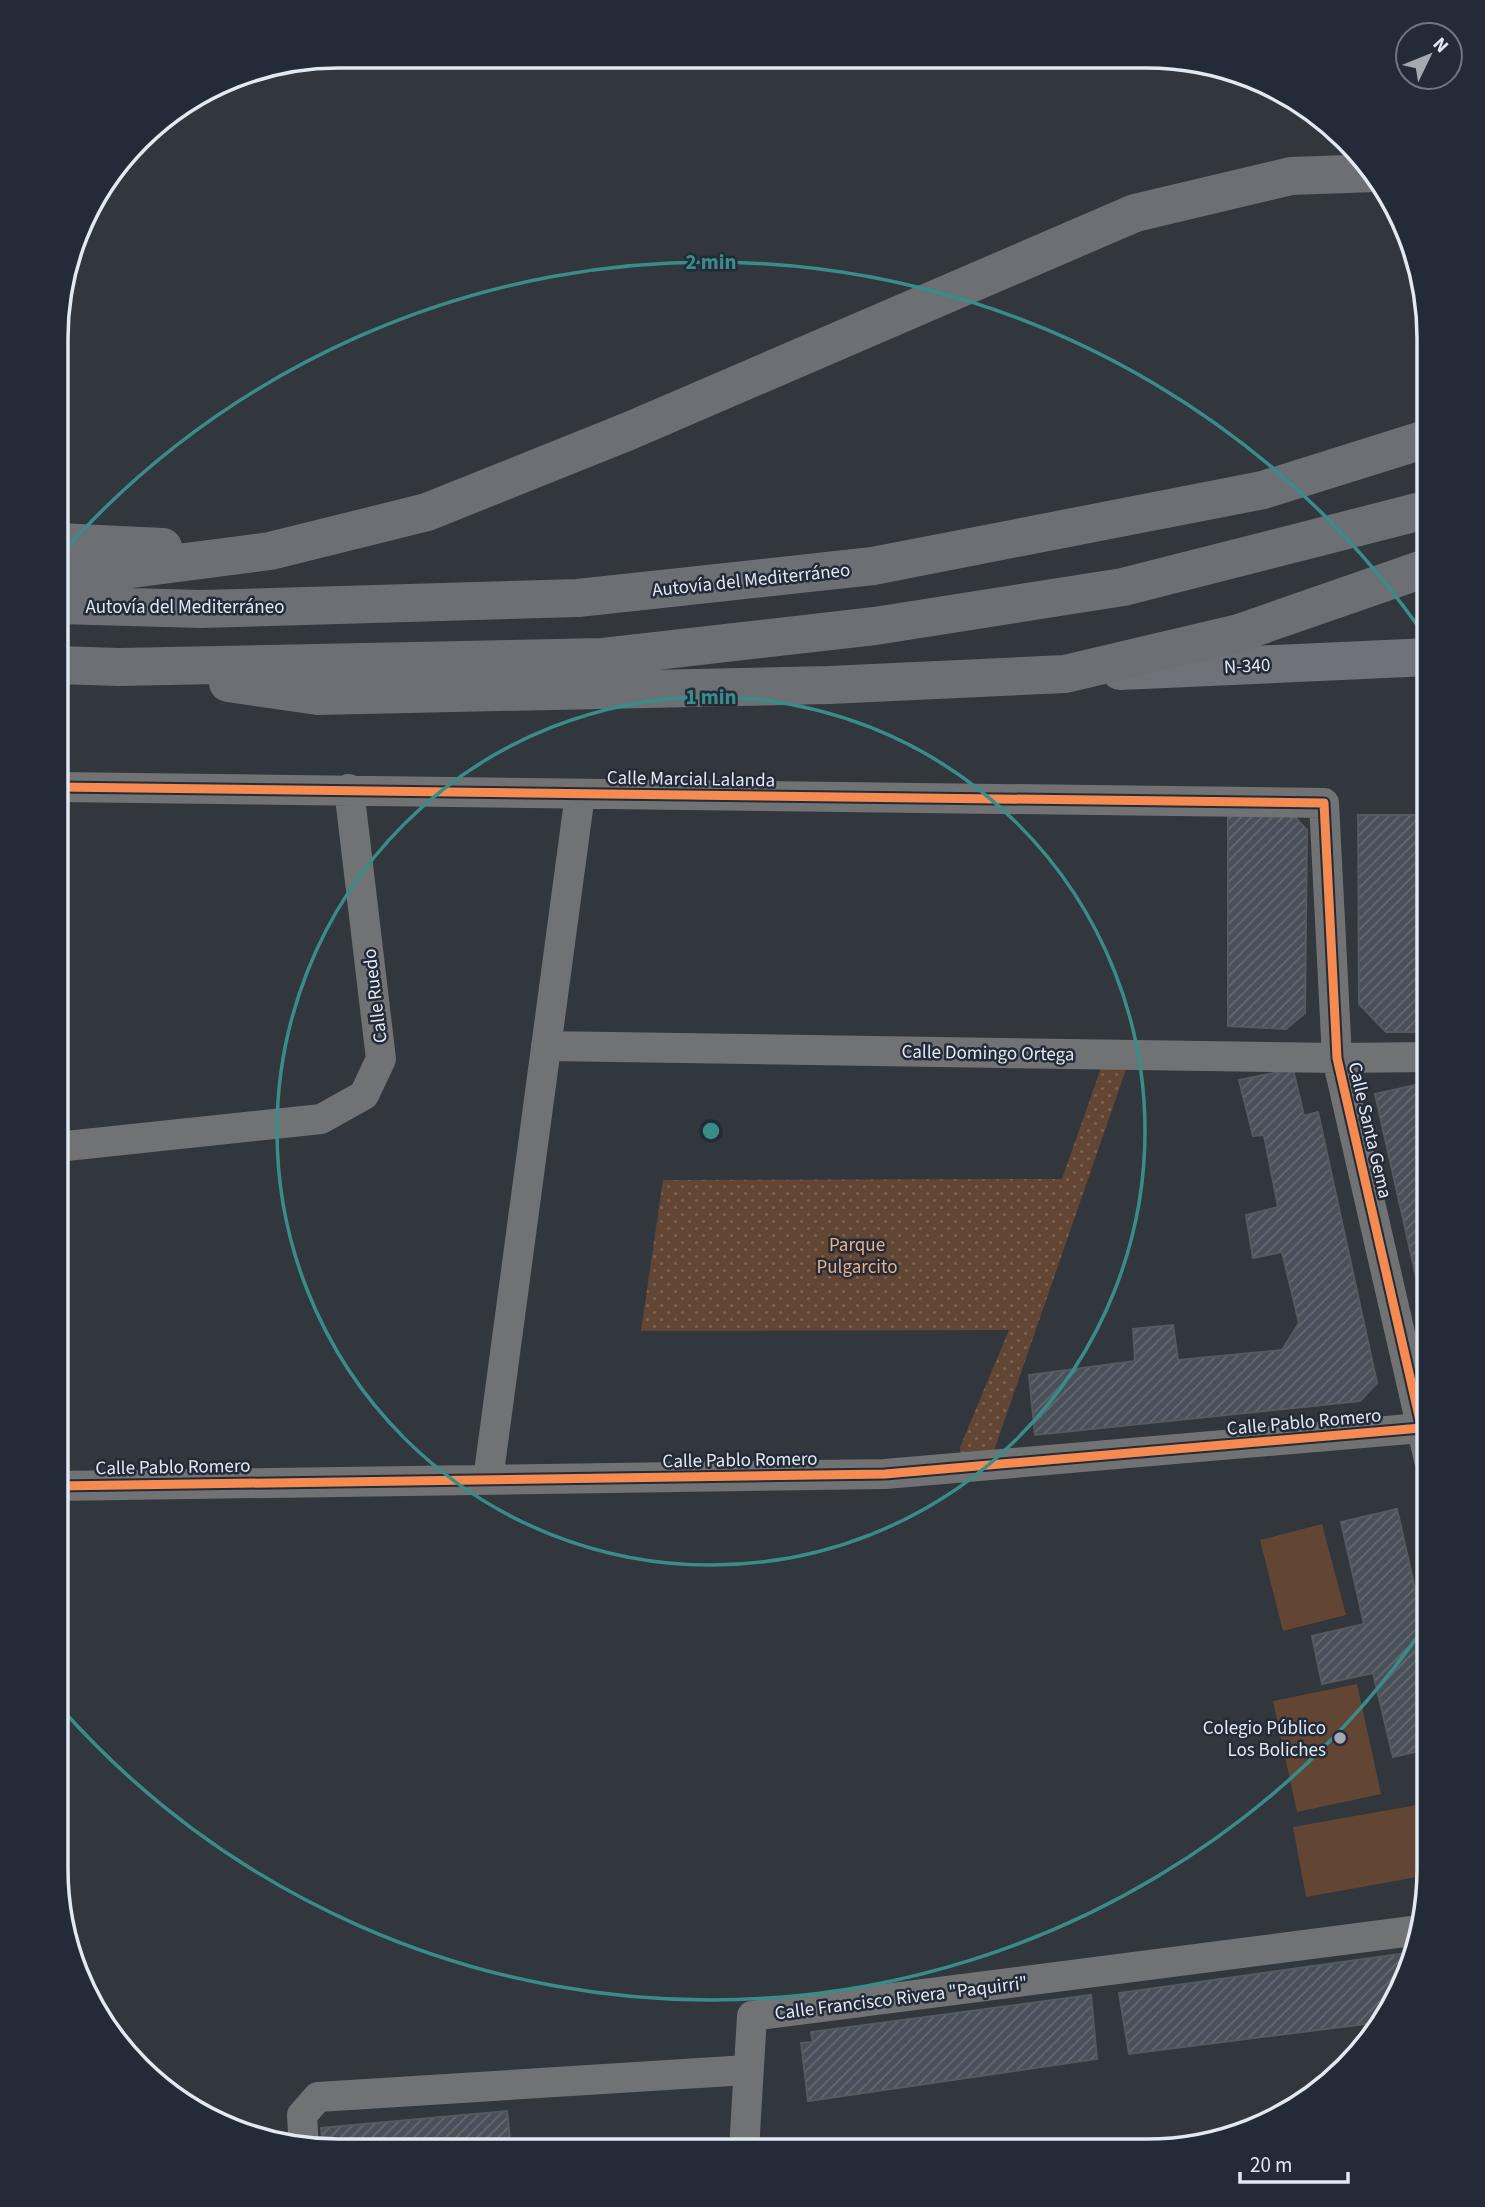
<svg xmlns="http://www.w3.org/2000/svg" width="1485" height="2207" font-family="'Source Sans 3',sans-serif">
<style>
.park{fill:url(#park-dots)}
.pitch{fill:#624633}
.building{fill:url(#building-hatch);stroke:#555a5f;stroke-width:2}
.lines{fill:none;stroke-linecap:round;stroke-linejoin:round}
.street{stroke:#707274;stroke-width:30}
.primary{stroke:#6f7278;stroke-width:38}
.highway{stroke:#6c6f74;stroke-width:38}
.cycleway-casing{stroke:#232b38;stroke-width:13}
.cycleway{stroke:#f68b52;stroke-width:9}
.ring{fill:none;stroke:#398d88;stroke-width:3.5}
.poi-dot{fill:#a5aab2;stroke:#232b38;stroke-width:2.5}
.labels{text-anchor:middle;stroke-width:5;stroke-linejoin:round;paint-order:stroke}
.street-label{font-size:19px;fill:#e3e8f1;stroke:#232b38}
.park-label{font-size:19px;fill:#edaf84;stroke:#232b38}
.poi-label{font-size:19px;fill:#e3e8f1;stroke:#232b38;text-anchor:end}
.rim{fill:none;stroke:#e3e8f1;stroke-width:3.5}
.centre{fill:#398d88;stroke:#232b38;stroke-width:3.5}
.ring-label{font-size:21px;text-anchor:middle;font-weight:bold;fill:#398d88;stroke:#232b38;stroke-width:5;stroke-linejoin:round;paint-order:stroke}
</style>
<defs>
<pattern id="park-dots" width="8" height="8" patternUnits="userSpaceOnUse" patternTransform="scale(1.75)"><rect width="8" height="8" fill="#624633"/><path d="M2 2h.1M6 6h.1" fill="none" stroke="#786151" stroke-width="1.8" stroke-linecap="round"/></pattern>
<pattern id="building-hatch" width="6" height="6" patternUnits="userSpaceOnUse" patternTransform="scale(1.75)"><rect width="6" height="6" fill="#4a5059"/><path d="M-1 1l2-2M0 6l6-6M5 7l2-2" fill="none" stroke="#646971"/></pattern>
</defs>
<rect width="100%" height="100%" fill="#32363d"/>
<!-- park -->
<path class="park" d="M1106,1054L1131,1055L989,1465L961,1468L960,1447L1009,1330L641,1331L663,1180L1062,1179Z"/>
<!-- pitch -->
<path class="pitch" d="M1322,1524L1346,1615L1283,1631L1260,1540Z
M1357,1684L1381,1794L1297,1812L1273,1701Z
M1428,1803V1875L1306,1897L1293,1827Z"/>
<!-- building -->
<path class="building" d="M1228,812H1290L1307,830L1305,1013L1286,1029L1228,1026Z
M1358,815H1429V1032H1386L1359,1004Z
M1293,1069L1304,1116L1318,1112L1377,1383L1360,1401L1035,1435L1029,1375L1135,1361L1133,1329L1173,1325L1178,1360L1282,1350L1299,1323L1282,1252L1253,1258L1246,1215L1278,1207L1264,1135L1253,1136L1239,1080Z
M1429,1082V1297L1421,1299L1375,1094Z
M1397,1509L1428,1647V1749L1393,1757L1373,1673L1322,1684L1312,1636L1364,1624L1341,1522Z
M1415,1952L1414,1960L1381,2022L1129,2054L1119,1993Z
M1091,1995L1097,2059L808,2101L801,2043L813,2042L811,2032Z
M507,2111L511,2149H323L321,2128Z"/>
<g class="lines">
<!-- street -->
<path class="street" d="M58,787L1324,803L1337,1058L1429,1460
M546,1046L1337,1058L1429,1057
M57,1147L321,1119L364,1095L381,1059L349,789
M488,1480L580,794
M57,1486L885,1474L1421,1428
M304,2149L302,2115L318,2097L747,2070
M744,2150L752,2016L1420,1930"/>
<!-- primary -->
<path class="primary" d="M1120,671L1429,657"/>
<!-- highway -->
<path class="highway" d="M58,542L163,547
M58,572L101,573L270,551L427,512L629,431L1135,213L1291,176L1375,173
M58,605L201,609L578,598L873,566L1263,490L1429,438
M58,665L119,667L603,657L875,626L1123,587L1429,509
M228,683L318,696L829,685L1065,674L1239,633L1429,567"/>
<defs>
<path id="cycleway" d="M58,787L1324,803L1337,1058L1429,1460
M57,1486L885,1474L1421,1428"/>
</defs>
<!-- cycleway casing -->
<use href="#cycleway" class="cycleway-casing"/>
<!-- cycleway -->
<use href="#cycleway" class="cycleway"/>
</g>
<!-- distance rings -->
<g class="ring">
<circle cx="711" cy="1131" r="434"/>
<path d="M1427 1623A869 869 0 0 1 60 1707M60 555A869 869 0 0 1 1427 639"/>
</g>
<!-- markers -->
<circle class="poi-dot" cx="1340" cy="1738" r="7"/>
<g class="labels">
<!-- street labels -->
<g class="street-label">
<text transform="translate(751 579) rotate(-6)" y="7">Autovía del Mediterráneo</text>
<text x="185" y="613">Autovía del Mediterráneo</text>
<text transform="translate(1247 665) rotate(-3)" y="7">N-340</text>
<text transform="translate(691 778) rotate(1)" y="7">Calle Marcial Lalanda</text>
<text transform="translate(374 996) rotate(-97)" y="7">Calle Ruedo</text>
<text transform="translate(988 1052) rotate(1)" y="7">Calle Domingo Ortega</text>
<text transform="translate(1371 1130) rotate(77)" y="7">Calle Santa Gema</text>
<text transform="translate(1304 1421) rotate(-5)" y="7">Calle Pablo Romero</text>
<text transform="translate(740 1459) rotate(-1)" y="7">Calle Pablo Romero</text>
<text transform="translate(173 1466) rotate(-1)" y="7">Calle Pablo Romero</text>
<text transform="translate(901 1997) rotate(-7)" y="7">Calle Francisco Rivera "Paquirri"</text>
</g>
<!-- park labels -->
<g class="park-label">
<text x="857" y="1251">Parque<tspan x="857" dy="22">Pulgarcito</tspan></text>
</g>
<!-- poi labels -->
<g class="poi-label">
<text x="1326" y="1734">Colegio Público<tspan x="1326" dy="22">Los Boliches</tspan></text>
</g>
</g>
<!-- crop -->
<path d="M0 0H1485V2207H0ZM338 68H1147A270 270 0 0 1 1417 338V1869A270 270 0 0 1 1147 2139H338A270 270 0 0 1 68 1869V338A270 270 0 0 1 338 68Z" fill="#232b38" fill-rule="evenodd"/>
<path class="rim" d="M338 68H1147A270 270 0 0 1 1417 338V1869A270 270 0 0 1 1147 2139H338A270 270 0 0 1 68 1869V338A270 270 0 0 1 338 68Z"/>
<circle cx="711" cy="1131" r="10" class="centre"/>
<g class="ring-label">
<text x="711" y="269">2 min</text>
<text x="711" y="704">1 min</text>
</g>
<!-- north arrow -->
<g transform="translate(1429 56) rotate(47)"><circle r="33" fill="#232b38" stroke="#707782" stroke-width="2"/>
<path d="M0-5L12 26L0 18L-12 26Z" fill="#a5aab2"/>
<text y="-10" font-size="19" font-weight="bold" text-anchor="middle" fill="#e3e8f1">N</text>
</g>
<!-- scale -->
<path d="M1240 2172v10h108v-10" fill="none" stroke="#e3e8f1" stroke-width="3.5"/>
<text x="1250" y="2172" font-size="21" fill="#e3e8f1" stroke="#232b38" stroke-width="5" paint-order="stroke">20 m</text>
</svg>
